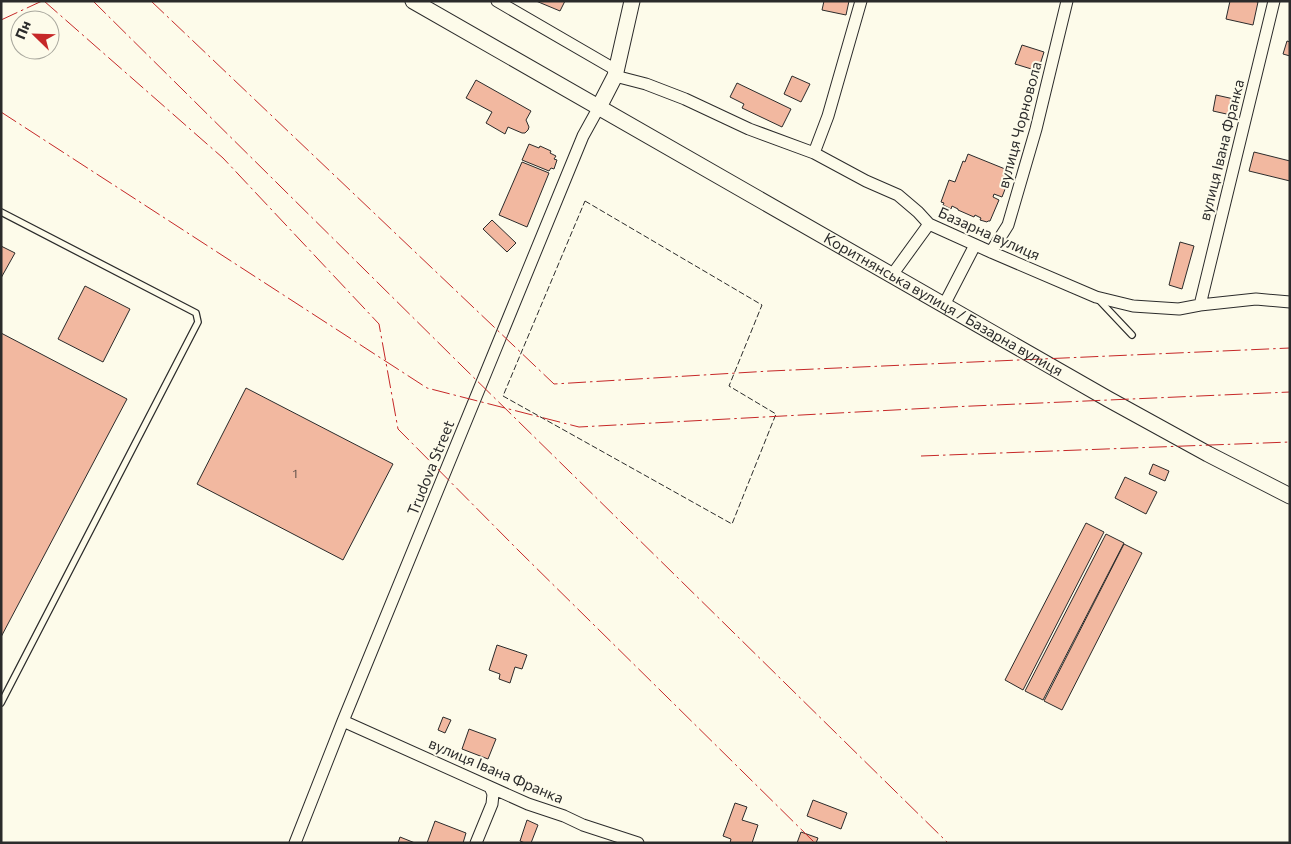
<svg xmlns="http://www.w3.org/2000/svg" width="1291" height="844" font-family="Commissioner,sans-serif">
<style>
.building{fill:#f2b8a0;stroke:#2b2b2b}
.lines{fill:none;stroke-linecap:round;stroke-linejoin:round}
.lane-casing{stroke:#2b2b2b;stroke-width:8}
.street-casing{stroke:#2b2b2b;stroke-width:13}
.secondary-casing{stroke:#2b2b2b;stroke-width:17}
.lane{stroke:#fdfbea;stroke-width:5.5}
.street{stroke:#fdfbea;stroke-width:11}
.secondary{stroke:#fdfbea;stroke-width:15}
.fence{stroke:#2b2b2b;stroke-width:1;stroke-dasharray:6 2.5;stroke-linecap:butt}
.power{stroke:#c62828;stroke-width:1;stroke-dasharray:18 4 2.5 4;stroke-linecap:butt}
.labels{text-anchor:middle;stroke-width:4;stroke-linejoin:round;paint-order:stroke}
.number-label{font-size:12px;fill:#5d4e48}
.street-label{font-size:15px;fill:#2b2b2b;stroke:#fdfbea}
</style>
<rect width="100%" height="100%" fill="#fdfbea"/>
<!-- building -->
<path class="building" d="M536,1H565L560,11Z
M824,1H849L846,15L822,10Z
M1230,1H1254L1258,2L1253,25L1226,19Z
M1287,41L1290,42V56L1283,54Z
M1022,45L1044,52L1038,71L1015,64Z
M792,76L810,84L801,102L784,94Z
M476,80L531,111L526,120L529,127L528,130L525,133H522L508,127L505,134L486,123L492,112L466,98Z
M737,83L791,109L782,127L742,108L744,104L730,97Z
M1216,95L1234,99L1231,115L1213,111Z
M529,144L539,148L540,146L551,151L550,153L556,156L554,159L557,160L554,169L551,168L549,171L522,160Z
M1254,152L1290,161V181L1249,171Z
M968,154L1010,171L1007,179H1009L1002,197L994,194L993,197L999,200L990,221H988L987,222L980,220L981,218L975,215L974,217L958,210V209L952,206L951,209L943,205L944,203L941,202L949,180L955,182L963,161L965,162Z
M522,162L549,173L527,227L499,215Z
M492,220L516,243L507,252L483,229Z
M1180,242L1194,246L1182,289L1169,285Z
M1,246L15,253L1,278Z
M85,286L130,309L103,362L58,339Z
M1,333L127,399L1,637Z
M246,388L393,464L343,560L197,484Z
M1153,464L1169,471L1165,481L1149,474Z
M1125,477L1157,492L1146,514L1115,498Z
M1086,523L1104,532L1023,690L1005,680Z
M1106,534L1124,543L1043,700L1025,691Z
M1124,544L1142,553L1062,710L1044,701Z
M497,645L527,655L522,669L515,667L510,683L499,679L500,674L489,670Z
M443,717L451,720L445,733L438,730Z
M469,729L496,739L488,759L462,749Z
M813,800L847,813L841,829L807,816Z
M735,803L747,807L742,820L758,825L752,843H730L731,839L723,836Z
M527,820L538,825L531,843H525L520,841Z
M435,821L466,833L463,843H427Z
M801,832L818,838L816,843H797Z
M400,837L415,843H398Z"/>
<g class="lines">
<defs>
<path id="lane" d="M1,212L196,313L198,322L1,703
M1099,300L1132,335"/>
<path id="street" d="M497,1L616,70
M615,76L646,84L685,99L749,129L814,153L866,181L898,195L918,212L929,224L991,252L1096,297L1133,306L1179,309L1200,305L1256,299L1290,302
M814,153L828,116L861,1
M991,252L1008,225L1036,129L1067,1
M892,275L929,224
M944,305L975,245
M1200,305L1274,1
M343,721L528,804L564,816L583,825L638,843
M295,843L343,721L583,136L599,107
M476,843L492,804L493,794L490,787"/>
<g id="secondary">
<path id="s1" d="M413,1L1108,399L1208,454L1290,496"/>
<path d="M599,107L615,76L632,1"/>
</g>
</defs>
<!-- lane casing -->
<use href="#lane" class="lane-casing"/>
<!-- street casing -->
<use href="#street" class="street-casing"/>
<!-- secondary casing -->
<use href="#secondary" class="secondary-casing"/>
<!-- lane -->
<use href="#lane" class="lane"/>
<!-- street -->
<use href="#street" class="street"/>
<!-- secondary -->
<use href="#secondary" class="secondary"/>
<!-- fence -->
<path class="fence" d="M585,201L762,305L729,386L776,414L732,524L503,396Z"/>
<!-- power -->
<path class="power" d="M44,1L223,158L379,324L398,429L518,550L815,843
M93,1L462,366L948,843
M151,1L554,384L770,371L1290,348
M1,20L42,1
M1,112L427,388L579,427L950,407L1290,392
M921,456L1290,442"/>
</g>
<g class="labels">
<!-- number labels -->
<g class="number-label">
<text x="295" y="478">1</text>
</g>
<!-- street labels -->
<g class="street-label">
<text transform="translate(1020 125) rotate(-75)" y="5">вулиця Чорновола</text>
<text transform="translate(1222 150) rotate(-76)" y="5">вулиця Івана Франка</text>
<text transform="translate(989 234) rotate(24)" y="5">Базарна вулиця</text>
<text dy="5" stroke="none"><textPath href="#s1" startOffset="611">Коритнянська вулиця / Базарна вулиця</textPath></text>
<text transform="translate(431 468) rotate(-68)" y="5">Trudova Street</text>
<text transform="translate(496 771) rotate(23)" y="5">вулиця Івана Франка</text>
</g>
</g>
<!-- border -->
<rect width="1291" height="844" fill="none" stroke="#2b2b2b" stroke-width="5"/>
<!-- north arrow -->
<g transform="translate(35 35) rotate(293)"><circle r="24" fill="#fdfbea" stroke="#a9a89e"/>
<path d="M0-4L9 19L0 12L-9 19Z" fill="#c62828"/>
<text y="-8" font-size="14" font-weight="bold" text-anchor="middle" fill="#2b2b2b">Пн</text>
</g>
</svg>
